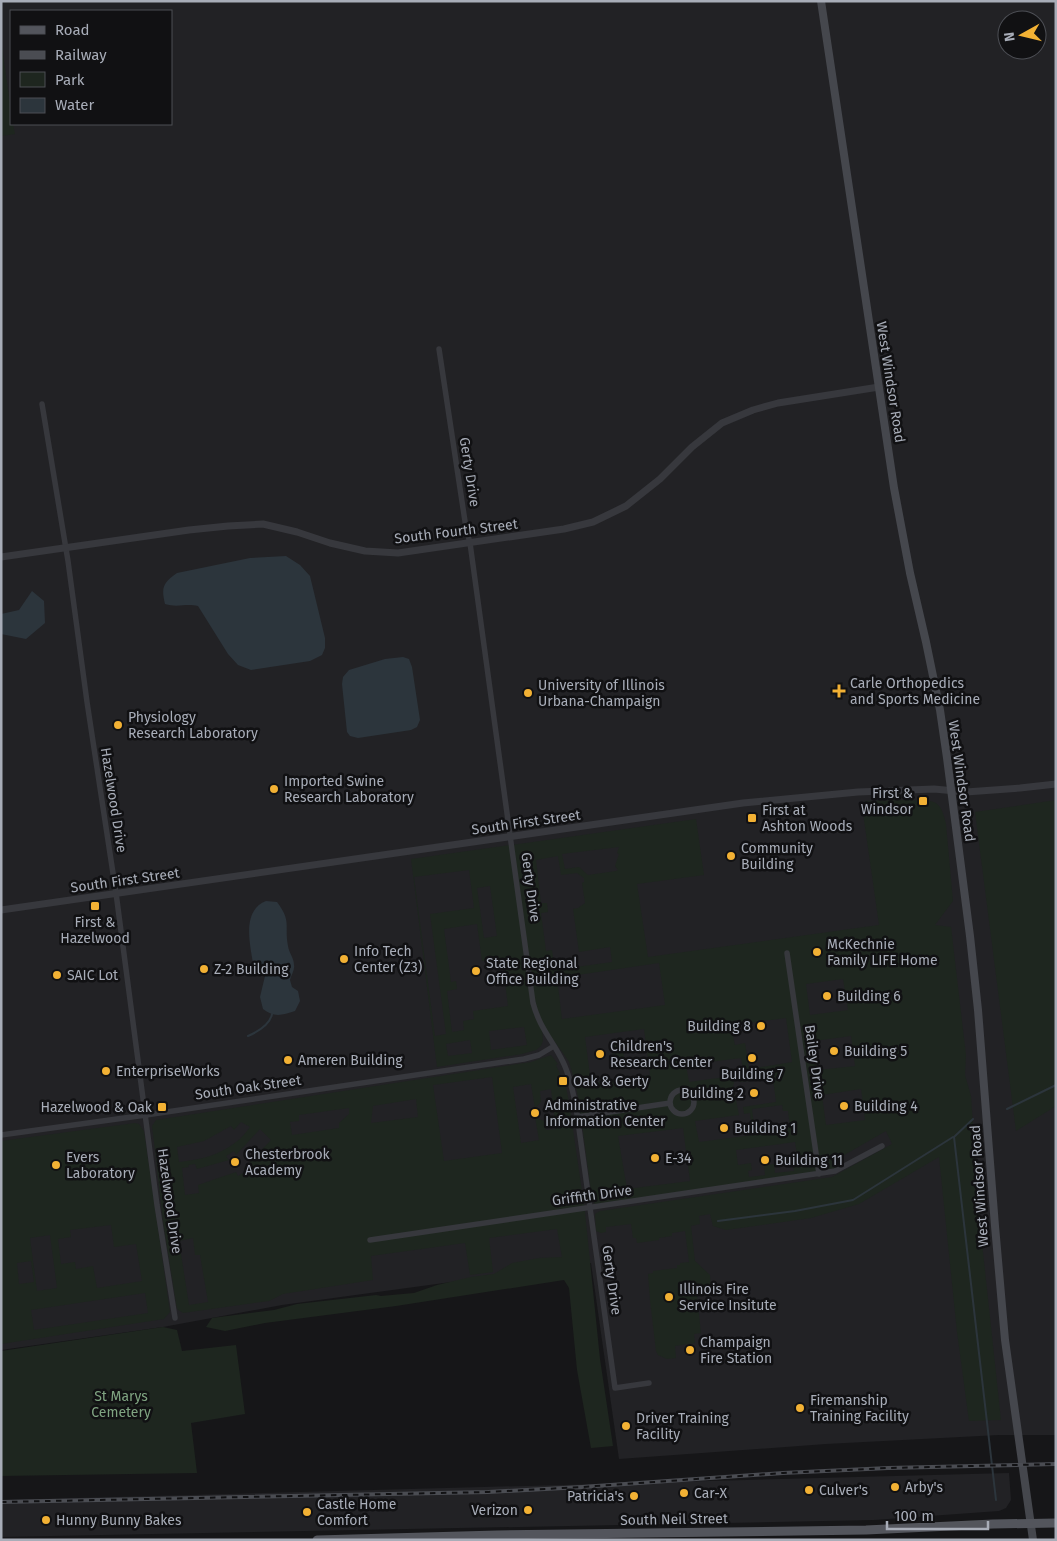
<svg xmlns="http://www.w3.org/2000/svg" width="1057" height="1541" font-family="'Fira Sans',sans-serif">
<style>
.built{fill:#222225;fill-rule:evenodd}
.green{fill:#1e261f;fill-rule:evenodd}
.water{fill:#2c353c}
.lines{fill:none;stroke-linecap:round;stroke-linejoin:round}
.stream{stroke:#2c353c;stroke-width:2}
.minor{stroke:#37383d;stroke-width:5.5}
.tertiary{stroke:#37383d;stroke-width:7}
.secondary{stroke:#45474d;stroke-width:8}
.primary{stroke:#53555c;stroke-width:9}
.rail-casing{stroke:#4a4c52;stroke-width:4}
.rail{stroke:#111113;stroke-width:2;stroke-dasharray:5.5;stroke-linecap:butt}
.poi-dot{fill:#f2b134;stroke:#111113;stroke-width:2}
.labels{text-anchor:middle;stroke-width:5;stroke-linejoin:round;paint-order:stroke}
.street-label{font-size:14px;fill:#a8adb8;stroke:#111113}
.poi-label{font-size:14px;fill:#a8adb8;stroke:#111113;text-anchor:start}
.park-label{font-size:14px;fill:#7fa381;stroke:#111113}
</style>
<rect width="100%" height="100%" fill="#161618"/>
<!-- built -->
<path class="built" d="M1,1H1056V1435H999L826,1444L619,1459L591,1263L282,1305L163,1327L1,1350ZM11,11H171V124H11ZM1007,20H1037V50H1007Z
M1009,1473L1011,1500L1006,1508L999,1511L874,1520L1,1537V1500Z"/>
<!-- green -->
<path class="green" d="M1,40L11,110V124H13L15,134L1,136Z
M908,800C931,802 940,795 946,824L953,901L935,925L951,927L966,1055L965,1075L971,1096L980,1224L1001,1420L969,1421L957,1332L939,1157L859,1204L811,1218L726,1230L713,1226L710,1214L699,1216L700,1224L691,1226L695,1261L710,1275L711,1288L707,1294L697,1296L701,1333L694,1334L695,1343L675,1346L676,1358L667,1359L658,1355L656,1351L650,1300L648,1274L653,1273V1271L677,1268V1265H680V1263L689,1262L685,1231L672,1233V1236L659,1238V1240L637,1243L636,1238H633L631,1224L606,1227V1232L601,1233L596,1231L595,1214L600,1211L832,1177L892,1144L886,1131L834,1161L837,1167L836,1169L597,1204H595L592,1199L579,1102L575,1082L569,1062L563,1053L547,1031L542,1027L543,1041L541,1046L536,1050L522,1054L437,1067L411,859L696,819L704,875L637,884L648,957L879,925L862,806L865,801ZM619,847L617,853L619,854L615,866L618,870L616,871L588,875L579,867L565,869L562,854ZM558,856L561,875L577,873L584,878V882L582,883L585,903L578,908L573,909L579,952L610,947L612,962L555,970L552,950L546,951L541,913L548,912L547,903H541L536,860ZM469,870L474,908L430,914L446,1034L435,1036L414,877ZM490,886L497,936L484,938L477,888ZM477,924L482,961L502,958L508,1006L473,1011L474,1019L463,1021L464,1030L452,1032L447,991L457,989L456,981L451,982L444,929ZM659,963L665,1005L562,1019L557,978ZM843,979L848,1010L810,1015L806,984ZM786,1018L792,1062L749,1069L745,1043L735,1045L733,1036L736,1035L735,1025ZM524,1027L527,1045L491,1050L489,1031ZM644,1029L650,1075L591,1083L585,1037ZM851,1036L855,1066L818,1070L814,1041ZM470,1040L472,1053L448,1056L446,1044ZM741,1058L744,1074L739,1075L740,1082L773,1079L776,1102L743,1107L744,1114L750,1113L753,1135L699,1142L695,1121L739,1115L733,1085L734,1084L733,1076L689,1082L686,1065ZM861,1089L865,1120L826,1125L822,1095ZM782,1105L783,1111H788L790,1127L755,1132L752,1109ZM683,1128L690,1181L627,1189L618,1136ZM795,1142L797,1154H794L795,1157L792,1158L794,1171L775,1173L774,1164L764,1165L765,1175L749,1177L748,1171L752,1170L751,1163L738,1165L736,1150Z
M1056,800V1106L1016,1131L975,812Z
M622,1042L625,1064L614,1066L611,1043Z
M551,1055L558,1064L556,1065L561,1076L564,1077L569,1102L585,1212L600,1359L613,1446L591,1448L577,1370L569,1288L564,1280L396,1306L265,1323L225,1331L206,1327L212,1318L274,1310L297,1304L376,1295L381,1296L414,1293L437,1285L471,1277L494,1274L512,1263L539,1258L562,1257L557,1229L489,1238L493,1272L470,1275L465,1243L371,1256L373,1280L283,1294L269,1301L183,1313L177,1309L163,1222L155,1150L152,1126L156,1120L531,1062ZM492,1077L502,1153L444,1161L433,1085ZM531,1084L535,1108L541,1102L540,1091L551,1089L556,1129L546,1130L544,1121L535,1117L539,1140L521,1143L513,1087ZM416,1099L418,1117L371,1123L373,1106ZM349,1108V1114L339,1123V1128L292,1135L290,1122L299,1121V1115ZM241,1122L250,1127C246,1132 242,1138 236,1142C220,1155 200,1160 179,1162L177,1147L204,1141L231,1126L234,1130ZM260,1129L271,1140L244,1168L246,1171L238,1176L236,1172L198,1185L199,1193L185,1195L182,1168L189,1167L188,1165L195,1164L197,1169L229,1160L226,1156L234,1151L236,1155ZM193,1238L195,1255H200L208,1302L189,1305L179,1241Z
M135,1123L139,1124L144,1131L170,1312L164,1319L1,1344V1141ZM111,1225L114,1247L136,1244L142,1281L97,1288L93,1266L76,1269L75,1262L61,1264L58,1239L71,1237L70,1230ZM50,1235L57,1288L37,1291L30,1238ZM31,1261L34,1282L19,1284L17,1263ZM145,1293L148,1313L34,1330L31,1310Z
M163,1327L177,1330L182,1351L236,1345L245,1414L191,1423L197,1473L1,1476V1351Z"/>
<!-- water -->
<path class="water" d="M286,556L300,565L310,576L325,638V648L322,655L310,661L251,670L238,665L228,654L198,606C186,603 178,608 165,604C161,587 163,583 177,573L250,558Z
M32,591L44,601L45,623L26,639L1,634V614L19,610Z
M403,657L409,659L412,667L420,720L417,727L411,730L358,738L350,736L347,732L342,684L343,677L349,670L385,659Z
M266,901L277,902C292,922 284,925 288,946C289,953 294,958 294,965C295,970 291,975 290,980L292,987L298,991L300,1001L295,1011C282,1015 275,1018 263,1009L260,997L265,976L254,969C251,948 240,911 266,901Z"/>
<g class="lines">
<!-- stream -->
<path class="stream" d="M248,1036C257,1032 270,1025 272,1014
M1007,1109L1056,1085
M973,1119L954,1137L996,1500
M718,1221L795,1211L853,1200L953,1137"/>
<!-- minor -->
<path class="minor" d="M439,349L466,528L470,543L533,1003C540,1029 552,1039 563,1062C570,1076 573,1092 576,1107L615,1388L649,1383
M42,404L68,561L87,702L116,893L157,1205L175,1318
M787,953L819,1174
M670 1102a12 12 0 1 1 24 0a12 12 0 1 1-24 0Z
M577,1117L670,1103
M1,1135L146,1115L524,1059L539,1055L554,1046
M370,1240L835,1171L882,1146"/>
<!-- tertiary -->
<path class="tertiary" d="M1,557L189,530L228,526L263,524L297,532L330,543L365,551L398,553L564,529L593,522L626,506L660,479L692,447L722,423L753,410L778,403L879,387
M1,910L743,803L858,792L934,789L966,792L1020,788L1056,784"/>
<!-- secondary -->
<path class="secondary" d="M821,1L894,488L910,573L926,642L940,710L947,758L970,936L978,1010L995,1226L1005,1340L1033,1540"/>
<!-- primary -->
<path class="primary" d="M317,1540L497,1535L866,1530L993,1524L1056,1523"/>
<defs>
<path id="rail" d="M1,1502L488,1492L582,1487L783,1473L888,1468L1056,1464"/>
</defs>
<!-- rail casing -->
<use href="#rail" class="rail-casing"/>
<!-- rail -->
<use href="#rail" class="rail"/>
</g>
<!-- markers -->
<g class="poi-dot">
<path d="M836.5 683.5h5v5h5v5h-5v5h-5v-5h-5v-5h5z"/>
<circle cx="528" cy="693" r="5"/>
<circle cx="118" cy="725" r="5"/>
<circle cx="274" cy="789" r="5"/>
<rect x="918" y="796" width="10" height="10" rx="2.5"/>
<rect x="747" y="813" width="10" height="10" rx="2.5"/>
<circle cx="731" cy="856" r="5"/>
<rect x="90" y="901" width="10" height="10" rx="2.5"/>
<circle cx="817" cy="952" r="5"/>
<circle cx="344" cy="959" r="5"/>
<circle cx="204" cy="969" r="5"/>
<circle cx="476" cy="971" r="5"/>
<circle cx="57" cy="975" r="5"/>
<circle cx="827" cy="996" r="5"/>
<circle cx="761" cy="1026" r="5"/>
<circle cx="834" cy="1051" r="5"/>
<circle cx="600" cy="1054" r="5"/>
<circle cx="752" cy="1058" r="5"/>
<circle cx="288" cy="1060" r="5"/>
<circle cx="106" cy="1071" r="5"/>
<rect x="558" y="1076" width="10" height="10" rx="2.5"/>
<circle cx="754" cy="1093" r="5"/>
<circle cx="844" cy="1106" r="5"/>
<rect x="157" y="1102" width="10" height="10" rx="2.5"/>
<circle cx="535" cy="1113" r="5"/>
<circle cx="724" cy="1128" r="5"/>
<circle cx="655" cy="1158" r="5"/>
<circle cx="765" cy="1160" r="5"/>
<circle cx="235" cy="1162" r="5"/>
<circle cx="56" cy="1165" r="5"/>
<circle cx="669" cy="1297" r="5"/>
<circle cx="690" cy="1350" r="5"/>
<circle cx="800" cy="1408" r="5"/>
<circle cx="626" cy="1426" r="5"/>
<circle cx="895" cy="1487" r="5"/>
<circle cx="809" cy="1490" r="5"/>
<circle cx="684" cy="1493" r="5"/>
<circle cx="634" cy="1496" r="5"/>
<circle cx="528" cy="1510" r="5"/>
<circle cx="307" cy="1512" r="5"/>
<circle cx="46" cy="1520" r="5"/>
</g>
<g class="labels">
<!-- street labels -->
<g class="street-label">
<text transform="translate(891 382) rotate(81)" y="5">West Windsor Road</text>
<text transform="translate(470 472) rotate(81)" y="5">Gerty Drive</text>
<text transform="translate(456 531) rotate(-7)" y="5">South Fourth Street</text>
<text transform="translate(962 781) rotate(82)" y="5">West Windsor Road</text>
<text transform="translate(114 800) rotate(81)" y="5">Hazelwood Drive</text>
<text transform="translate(526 822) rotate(-8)" y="5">South First Street</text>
<text transform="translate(125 880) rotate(-8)" y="5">South First Street</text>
<text transform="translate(531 887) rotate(82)" y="5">Gerty Drive</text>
<text transform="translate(815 1062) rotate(82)" y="5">Bailey Drive</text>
<text transform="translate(248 1087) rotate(-8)" y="5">South Oak Street</text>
<text transform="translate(979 1186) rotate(-94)" y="5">West Windsor Road</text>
<text transform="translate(592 1195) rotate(-8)" y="5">Griffith Drive</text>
<text transform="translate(170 1201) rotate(82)" y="5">Hazelwood Drive</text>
<text transform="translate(612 1280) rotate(82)" y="5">Gerty Drive</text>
<text transform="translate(674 1519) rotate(-1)" y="5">South Neil Street</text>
</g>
<!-- poi labels -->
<g class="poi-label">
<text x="850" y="688">Carle Orthopedics<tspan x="850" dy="16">and Sports Medicine</tspan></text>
<text x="538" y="690">University of Illinois<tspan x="538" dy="16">Urbana-Champaign</tspan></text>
<text x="128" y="722">Physiology<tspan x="128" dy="16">Research Laboratory</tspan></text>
<text x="284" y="786">Imported Swine<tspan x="284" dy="16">Research Laboratory</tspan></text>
<text x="913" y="798" text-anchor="end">First &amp;<tspan x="913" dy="16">Windsor</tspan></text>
<text x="762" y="815">First at<tspan x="762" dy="16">Ashton Woods</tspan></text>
<text x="741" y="853">Community<tspan x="741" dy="16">Building</tspan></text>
<text x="95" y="927" text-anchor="middle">First &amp;<tspan x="95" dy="16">Hazelwood</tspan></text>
<text x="827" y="949">McKechnie<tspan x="827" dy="16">Family LIFE Home</tspan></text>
<text x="354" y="956">Info Tech<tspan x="354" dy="16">Center (Z3)</tspan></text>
<text x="486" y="968">State Regional<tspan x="486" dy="16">Office Building</tspan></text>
<text x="214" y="974">Z-2 Building</text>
<text x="67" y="980">SAIC Lot</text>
<text x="837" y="1001">Building 6</text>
<text x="751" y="1031" text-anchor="end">Building 8</text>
<text x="610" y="1051">Children's<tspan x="610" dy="16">Research Center</tspan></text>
<text x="844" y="1056">Building 5</text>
<text x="298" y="1065">Ameren Building</text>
<text x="116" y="1076">EnterpriseWorks</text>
<text x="752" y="1079" text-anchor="middle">Building 7</text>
<text x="573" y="1086">Oak &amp; Gerty</text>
<text x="744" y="1098" text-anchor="end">Building 2</text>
<text x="545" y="1110">Administrative<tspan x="545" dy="16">Information Center</tspan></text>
<text x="854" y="1111">Building 4</text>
<text x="152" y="1112" text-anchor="end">Hazelwood &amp; Oak</text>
<text x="734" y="1133">Building 1</text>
<text x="245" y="1159">Chesterbrook<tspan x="245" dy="16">Academy</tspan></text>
<text x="66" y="1162">Evers<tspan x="66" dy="16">Laboratory</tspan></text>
<text x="665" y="1163">E-34</text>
<text x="775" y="1165">Building 11</text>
<text x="679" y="1294">Illinois Fire<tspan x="679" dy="16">Service Insitute</tspan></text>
<text x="700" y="1347">Champaign<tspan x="700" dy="16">Fire Station</tspan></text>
<text x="810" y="1405">Firemanship<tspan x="810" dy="16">Training Facility</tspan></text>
<text x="636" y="1423">Driver Training<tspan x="636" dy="16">Facility</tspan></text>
<text x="905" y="1492">Arby's</text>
<text x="819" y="1495">Culver's</text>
<text x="694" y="1498">Car-X</text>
<text x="624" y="1501" text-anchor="end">Patricia's</text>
<text x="317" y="1509">Castle Home<tspan x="317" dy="16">Comfort</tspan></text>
<text x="518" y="1515" text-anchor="end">Verizon</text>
<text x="56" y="1525">Hunny Bunny Bakes</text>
</g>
<!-- park labels -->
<g class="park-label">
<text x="121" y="1401">St Marys<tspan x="121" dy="16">Cemetery</tspan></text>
</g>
</g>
<!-- border -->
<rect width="1057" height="1541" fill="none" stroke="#a8adb8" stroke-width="5"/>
<!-- legend -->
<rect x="10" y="10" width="162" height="115" fill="#111113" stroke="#4d4f55"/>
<rect x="20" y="26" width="25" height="8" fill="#53555c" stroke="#4d4f55"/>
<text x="55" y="35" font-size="15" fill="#a8adb8">Road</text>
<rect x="20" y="51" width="25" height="8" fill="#4a4c52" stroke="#4d4f55"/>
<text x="55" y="60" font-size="15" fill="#a8adb8">Railway</text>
<rect x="20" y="72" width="25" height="15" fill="#1e261f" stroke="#4d4f55"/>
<text x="55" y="85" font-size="15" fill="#a8adb8">Park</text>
<rect x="20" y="98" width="25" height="15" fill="#2c353c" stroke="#4d4f55"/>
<text x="55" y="110" font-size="15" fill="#a8adb8">Water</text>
<!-- north arrow -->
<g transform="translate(1022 35) rotate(262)"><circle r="24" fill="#111113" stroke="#4d4f55"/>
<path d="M0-4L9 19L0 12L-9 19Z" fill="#f2b134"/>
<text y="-8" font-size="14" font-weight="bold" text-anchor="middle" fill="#a8adb8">N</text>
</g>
<!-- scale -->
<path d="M887 1521v8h101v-8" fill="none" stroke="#a8adb8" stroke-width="2.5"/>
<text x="894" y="1521" font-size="15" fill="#a8adb8" stroke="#111113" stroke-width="4" paint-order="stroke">100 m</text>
</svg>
